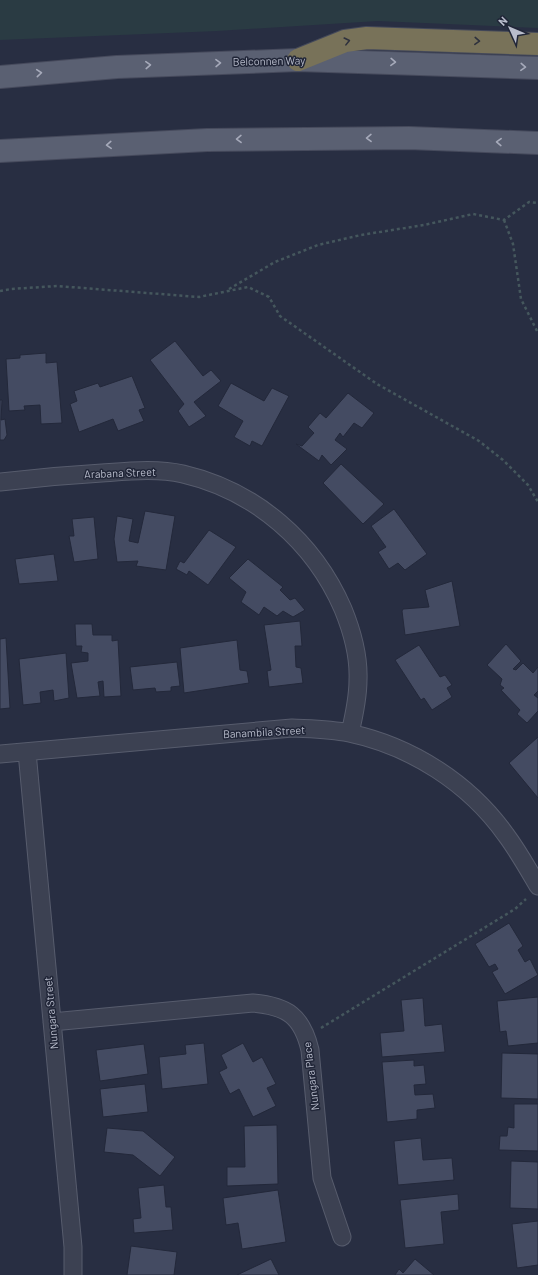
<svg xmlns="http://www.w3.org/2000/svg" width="538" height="1275" font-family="Barlow,sans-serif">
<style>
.green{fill:#2a3b43}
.building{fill:#444b62;stroke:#23283a}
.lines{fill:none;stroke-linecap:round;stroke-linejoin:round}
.street-casing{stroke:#575c6d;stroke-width:19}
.primary-casing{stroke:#464a5c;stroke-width:24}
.highway-casing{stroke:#44495a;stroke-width:24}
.path{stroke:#45575d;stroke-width:2.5;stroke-dasharray:3 3;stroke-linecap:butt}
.street{stroke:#3c4152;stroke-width:17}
.primary{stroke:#5a6072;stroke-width:22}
.highway{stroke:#787259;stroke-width:22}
.oneway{stroke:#2e313d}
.oneway2{stroke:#a6aaba}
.labels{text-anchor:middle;stroke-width:3;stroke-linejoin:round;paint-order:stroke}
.street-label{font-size:11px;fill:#b9bdcc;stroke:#212638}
</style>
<rect width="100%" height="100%" fill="#282e42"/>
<!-- green -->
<path class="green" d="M0,0H538V28L378,21L217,31L0,40Z"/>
<!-- building -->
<path class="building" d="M175,341L203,376L211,370L221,381L194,402L206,416L189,427L178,411L184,404L150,360Z
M46,353V363L57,362L62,423L41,424L40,405L24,406L25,410L9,411L6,359L20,358V355Z
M132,376L145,408L139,410L144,421L118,431L113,419L79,432L70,404L77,401L74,391L98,383L100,387Z
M231,383L264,401L272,388L289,396L262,446L252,441L250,446L234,437L243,421L218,406Z
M348,393L374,413L362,428L354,423L343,437L340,433L335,440L347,449L331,465L322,455L319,461L296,444L302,446L314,433L308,427L320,413L326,418Z
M0,400H2L1,420L5,419L7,435L4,440H0Z
M341,464L384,504L363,524L323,483Z
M394,509L427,554L405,570L398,563L389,569L378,552L386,547L371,526Z
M145,511L175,516L166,570L136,566L138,561L117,562L114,539L117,516L133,519L129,541L138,543Z
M94,517L98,559L74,562L69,536H74L72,519Z
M209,530L236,547L208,585L189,571L187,575L176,569L180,561L184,563Z
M54,554L58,581L19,584L15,559Z
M248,559L283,587L280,590L290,600L295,598L305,610L293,617L283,611L277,616L264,607L259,615L241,602L246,592L229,578Z
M452,581L460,626L405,635L402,611L403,609L429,607L425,590Z
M300,621L302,646H295L296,667L301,668L303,683L269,687L267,671L271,670L264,625Z
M75,624H92L93,635H112V641L118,640L121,696L104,697L103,681L98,682L100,696L77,698L71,663L88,661V653L81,652L82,646H76Z
M6,638L10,708L0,709V639Z
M237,640L240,670L247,671L249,683L184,693L180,648Z
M506,644L521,661L513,669L516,670L523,663L533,673L538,667V691L534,695L538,698V711L527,723L517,714L520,710L501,690L504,688L500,685L502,679L487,665Z
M419,645L440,677L445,675L452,685L447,688L452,697L432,710L424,698L421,700L395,660Z
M66,653L69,698L54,701L53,690L40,692L41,703L23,705L19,659Z
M177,662L180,686L171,687V691L156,692L155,688L133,690L130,667Z
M538,737V798L509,763Z
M509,923L523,946L518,950L525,962L530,959L538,975L505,994L492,972L498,969L495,964L489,967L475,944Z
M538,997V1043L508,1046L506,1031L500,1032L497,1001Z
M423,998L425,1026L442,1024L445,1052L382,1057L380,1033L404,1031L401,1000Z
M204,1043L208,1084L162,1089L159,1057L186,1054L185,1045Z
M243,1043L253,1062L262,1057L276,1084L267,1088L276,1106L253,1117L239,1089L230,1094L219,1072L227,1068L221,1055Z
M144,1044L148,1074L100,1081L96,1050Z
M502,1053L538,1054V1099L501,1098Z
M414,1060V1066L424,1065L426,1084L414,1085L415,1095L433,1094L435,1108L417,1110V1119L387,1122L382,1062Z
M145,1084L148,1112L103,1117L100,1089Z
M514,1104H538V1151L499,1150L500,1136H507L508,1127L514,1128Z
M277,1125L278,1184L227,1186V1167H245L244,1126Z
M107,1128L143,1131L175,1157L160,1176L133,1155L104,1152Z
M421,1138L423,1160L452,1158L454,1180L398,1185L394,1141Z
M511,1161L538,1162V1209L510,1208Z
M164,1185L166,1207H171L173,1230L134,1233L133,1219L141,1218L138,1188Z
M278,1190L286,1242L242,1249L238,1223L226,1225L223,1198Z
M458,1194L459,1210L441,1212L444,1244L405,1248L400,1200Z
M538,1221V1265L517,1268L512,1224Z
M131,1246L177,1252L174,1275H127Z
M271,1259L279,1275H237Z
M415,1259L434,1275H395L399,1269L403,1273Z"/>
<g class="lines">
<defs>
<path id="street" d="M0,482C34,478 68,475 102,473C129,471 157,468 183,474C256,491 314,542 343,609C352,631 359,656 358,680C358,698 354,716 350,733
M27,752L73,1247V1275
M0,754L292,728C311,729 330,729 349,733C411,746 469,783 506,835C518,851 528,869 538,886
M52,1022L253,1003C287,1006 302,1016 310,1050L322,1178L342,1237"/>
<path id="primary" d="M0,77L117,67L298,60L538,68
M0,151L207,140L409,138L538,143"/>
<path id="highway" d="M298,60L345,41L367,38L538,44"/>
</defs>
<!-- street casing -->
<use href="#street" class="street-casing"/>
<!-- primary casing -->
<use href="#primary" class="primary-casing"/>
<!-- highway casing -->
<use href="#highway" class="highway-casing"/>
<!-- path -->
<path class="path" d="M504,220L513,244L521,299L538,333
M229,289L275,262L318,245L361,235L424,225L473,214L504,220L529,202L538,203
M0,291L11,289L57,286L199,297L248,287L269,297L280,316L377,384L479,441L503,460L528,485L538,502
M321,1028L515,909L526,899"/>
<!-- street -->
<use href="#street" class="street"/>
<!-- primary -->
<use href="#primary" class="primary"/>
<!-- highway -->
<use href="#highway" class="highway"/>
</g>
<!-- one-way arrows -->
<defs><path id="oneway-chevron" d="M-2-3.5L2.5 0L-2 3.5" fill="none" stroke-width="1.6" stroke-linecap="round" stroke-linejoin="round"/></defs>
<g class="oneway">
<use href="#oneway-chevron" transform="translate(347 41) rotate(-14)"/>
<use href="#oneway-chevron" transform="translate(477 41) rotate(3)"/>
</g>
<g class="oneway2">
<use href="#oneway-chevron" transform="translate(393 62) rotate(2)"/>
<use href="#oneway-chevron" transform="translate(218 63) rotate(-1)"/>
<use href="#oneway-chevron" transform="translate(148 65) rotate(-3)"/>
<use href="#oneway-chevron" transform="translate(523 67) rotate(3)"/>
<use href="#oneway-chevron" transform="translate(39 73) rotate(-5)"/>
<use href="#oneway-chevron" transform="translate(369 138) rotate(179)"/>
<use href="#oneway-chevron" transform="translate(239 139) rotate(179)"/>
<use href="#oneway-chevron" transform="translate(499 142) rotate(-178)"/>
<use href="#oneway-chevron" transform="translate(109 145) rotate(177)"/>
</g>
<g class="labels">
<!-- street labels -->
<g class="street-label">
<text transform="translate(269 61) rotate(-1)" y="4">Belconnen Way</text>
<text transform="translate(120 473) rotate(-2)" y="4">Arabana Street</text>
<text transform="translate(264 732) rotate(-3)" y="4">Banambila Street</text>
<text transform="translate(51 1013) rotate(-95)" y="4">Nungara Street</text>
<text transform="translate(311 1076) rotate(-97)" y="4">Nungara Place</text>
</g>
</g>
<!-- north arrow -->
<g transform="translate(510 28) rotate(314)" stroke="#212638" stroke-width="3" paint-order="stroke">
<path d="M0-3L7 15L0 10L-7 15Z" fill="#b9bdcc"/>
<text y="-6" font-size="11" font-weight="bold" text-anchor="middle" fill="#b9bdcc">N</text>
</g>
</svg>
